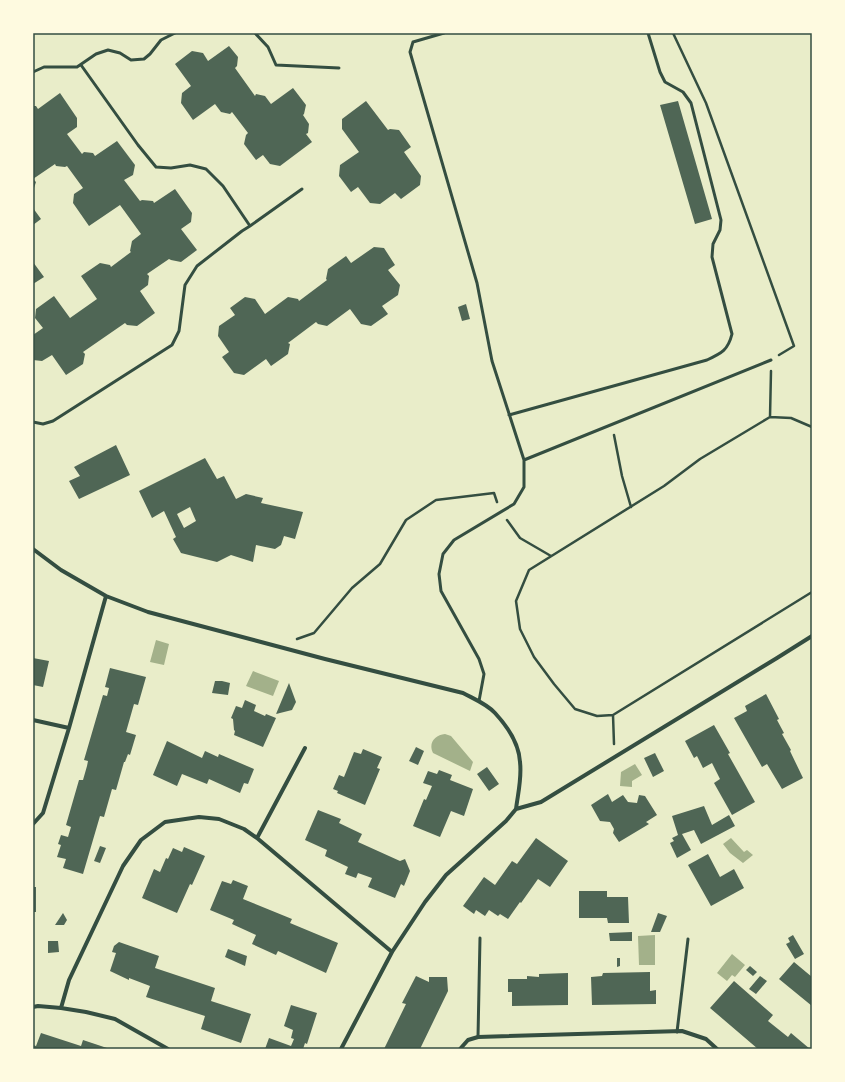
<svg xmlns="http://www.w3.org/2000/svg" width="845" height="1082" font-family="Inter,sans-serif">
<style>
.water{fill:#a3b18a}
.building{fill:#4f6655;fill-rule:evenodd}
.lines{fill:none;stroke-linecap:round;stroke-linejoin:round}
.path{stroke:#344e41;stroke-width:2.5}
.service{stroke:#344e41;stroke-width:3}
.minor{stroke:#344e41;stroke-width:4}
.neatline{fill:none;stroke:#344e41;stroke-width:1.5}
</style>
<rect width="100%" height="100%" fill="#e9edc9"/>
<!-- water -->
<path class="water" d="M156,640L169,644L164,665L150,662Z
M253,671L279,681L273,696L246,686Z
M445,734L451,736L473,762L470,771L433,753C428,743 435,735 445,734Z
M635,764L642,775L632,781V787L620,786L621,772Z
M731,838L744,852L747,850L753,855L743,863L730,853L723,844Z
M655,935V965H639L638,936Z
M732,954L745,965L735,977L732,975L727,981L717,973Z"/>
<!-- building -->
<path class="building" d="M229,46L238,57L237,66L235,68L255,96L256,94L265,96L271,104L293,88L306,105L304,114L303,115L309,124L308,133L306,134L312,142L280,166L270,164L263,155L256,160L244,144L246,135L248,133L232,112L230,114L221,112L215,104L193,120L181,103L182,93L191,86L175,64L192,51L203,53L208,61Z
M60,93L77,118V127L67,134L82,154L84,152L93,153L95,156L117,141L135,165L133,175L124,180L140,201L142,200L153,201L154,203L175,189L192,213L191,222L181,229L197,250L181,262L171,260L169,259L147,274L149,276L148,285L140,291L155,313L137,326L127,325L125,323L83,352L85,354L83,364L66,375L52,355L42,361L33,360V335L43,328L35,318L36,309L54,296L70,318L97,299L81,276L100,263L110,265L111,267L131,252L130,251L132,241L141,234L120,205L89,226L73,203L74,194L83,188L67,166L65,167L56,166L55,164L33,179L36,182L33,191V106H36L38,109Z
M366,101L388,130L390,129L399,130L411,147L404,152L421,176L420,185L401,199L395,193L380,204L370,203L358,187L351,192L339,176L340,165L359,152L342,129V119Z
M678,101L712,219L695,224L660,105Z
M33,208L41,219L33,225Z
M374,247L384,248L395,265L388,270L400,285L398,295L382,306L388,314L371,326L361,324L350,309L327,326L318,324L316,322L288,343L290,344L288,354L271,366L266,359L244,375L234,373L222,357L229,352L218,336L219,326L235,315L230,308L245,297L255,299L265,314L288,297L298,299L299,301L327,280L326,279L328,269L346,256L351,263Z
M33,262L44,277L33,284Z
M466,304L470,319L462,321L458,307Z
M116,445L130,475L79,499L69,481L80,476L74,467Z
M205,458L217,479L224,476L236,499L246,494L263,498L261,503L303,512L295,539L284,536L281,545L275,549L256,545L253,562L231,555L217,562L181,553L173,539L176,537L164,511L152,518L139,491ZM190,507L196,521L184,528L177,514Z
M33,658L49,661L43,687L33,685Z
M110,668L146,677L138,705L134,704L126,732L136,735L130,755L128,754L125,762H124L116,790L112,789L104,817L100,816L83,874L63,868L66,859L57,857L61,845L58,844L61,835L68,837L71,827L66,825L79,780H83L87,766L88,761L84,760L103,695L107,696L109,688L105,687Z
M215,681H222L230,683L228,695L212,693Z
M289,683L296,702L292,710L276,714Z
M766,694L779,719L777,720L784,733L782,734L791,750L790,751L803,778L782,789L767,764L762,767L734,718L747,711L745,706Z
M245,700L256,705L254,711L265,716L266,714L276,718L263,747L234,735L235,731L234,730L233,719L231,718L236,706L242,708Z
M714,725L730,753L728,754L755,802L732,815L714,783L720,779L712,763L703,768L697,756L694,758L685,741Z
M167,741L202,758L205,751L218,757L219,754L254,769L248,784L244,783L240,793L209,779L207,784L182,774L177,786L153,775Z
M416,747L424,751L418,765L409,761Z
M363,749L382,757L377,768L380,769L365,805L337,793L338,791L333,789L339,775L344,777L354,752L361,754Z
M655,753L664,771L653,777L644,758Z
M487,767L499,784L489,791L477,774Z
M439,770L452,775L450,780L473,789L464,816L451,811L440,837L413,826L424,799L426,800L432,786L423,783L428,771L437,774Z
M608,794L612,802L623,795L628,802L637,803L639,795L645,796L657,815L646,822L649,824L619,842L613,833L614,829L610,822L600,821L591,805Z
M704,806L712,825L729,815L735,826L701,844L694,830L682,834L691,850L677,858L670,843L674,841L672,838L678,835L672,816Z
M318,810L341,819L339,823L362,834L358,842L400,861L405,859L410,871L404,886L401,884L395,898L368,887L372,878L358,873L356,878L345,874L348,867L325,856L327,850L305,840Z
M536,838L568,861L550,887L538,879L521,903L520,902L508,919L500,914L498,916L489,910L485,916L476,910L474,914L463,906L484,877L495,885L512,861L517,864Z
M100,846L106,848L100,863L94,861Z
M184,847L205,856L192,885L190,884L177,913L142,898L154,869L160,872L166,858L168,859L173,848L182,852Z
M708,854L720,877L734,869L744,888L711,906L688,865Z
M233,880L248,886L243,899L292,919L290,923L338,943L326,973L278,951L276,955L252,944L256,935L232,924L234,920L210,910L222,881L231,884Z
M33,887H36V912H33Z
M579,891H607V897H628L629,923H608L607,918H579Z
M63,913L67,920L64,925H55Z
M658,913L667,916L660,932H651Z
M632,932V941H610L609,933Z
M793,935L804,954L795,959L786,944L790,942L788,938Z
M48,941H58L59,952L48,953Z
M119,942L159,956L155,968L215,988L211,1001L251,1014L241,1043L201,1029L205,1016L146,997L150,986L129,978V980L110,971L116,953L112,952L114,946Z
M228,949L247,956L245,966L225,957Z
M617,958H620V966L617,967Z
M794,962L812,977V1006L779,979Z
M750,966L757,972L753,976L746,970Z
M650,972V991L656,990V1004L592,1005L591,977L602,976L603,973Z
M568,973V1005L512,1006V992H508V979H527V976L539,977V974Z
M416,976L429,982V977H447L448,991L420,1049H384L406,1004L402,1003Z
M760,976L767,981L756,994L749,989Z
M734,981L773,1015L768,1021L788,1037L791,1033L810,1049H758L710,1008Z
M291,1005L317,1013L307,1044L305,1043L303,1049H265L269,1038L291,1046L294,1039L291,1038L293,1030L284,1026Z
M41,1033L81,1046L83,1040L110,1049H33V1045L36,1046Z"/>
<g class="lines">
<!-- path -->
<path class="path" d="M673,33L706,103L794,346L779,355
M770,417L771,371
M812,427L791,418L770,417L700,459L664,486L529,570L516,601L520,629L534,657L554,684L575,709L597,716L613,715L812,592
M614,435L622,476L631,507
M507,520L520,538L551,556
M297,639L314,633L352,588L380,564L406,520L436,500L494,493L497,502
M613,715L614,744"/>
<!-- service -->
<path class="service" d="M255,33L268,47L276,65L339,68
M444,33L413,42L410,52L477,283L492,361L524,460V487L514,504L454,540L443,554L439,574L441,591L479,659L484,674L479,701
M81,65L138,145L156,167L171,168L190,165L206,169L223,186L250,226
M33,72L44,67H77L96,54L108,50L120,53L131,60L144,59L150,54L161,40L175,33
M509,415L707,360C722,353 728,350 732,334L712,257L713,244L720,230L721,220L691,103L683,92L665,82L660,72L648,33
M33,422L43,424L53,421L172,345L179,331L185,285L197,266L242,231L250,226L302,189
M524,460L771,360
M677,1032L688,939
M478,1037L480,938"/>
<!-- minor -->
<path class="minor" d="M33,549L61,570L106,596L148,612L325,659L463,693C474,699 487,704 495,713C507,726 519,744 520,762C522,778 518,793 516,809
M33,720L69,728
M33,824L43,813L69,728L106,596
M257,838L305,748
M33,1007L38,1006L61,1008L86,1012L115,1019L168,1049
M61,1008L69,980L123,866L141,840L165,822L199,817L219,819L244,829L257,838L392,952
M341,1049L392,952L425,902L446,875L506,821L516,809L541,802L777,658L812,636
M460,1049L468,1040L478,1037L682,1031L706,1039L717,1049"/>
</g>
<!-- border -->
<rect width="845" height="1082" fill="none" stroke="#fefae0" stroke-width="68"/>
<rect x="34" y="34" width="777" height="1014" class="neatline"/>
</svg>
